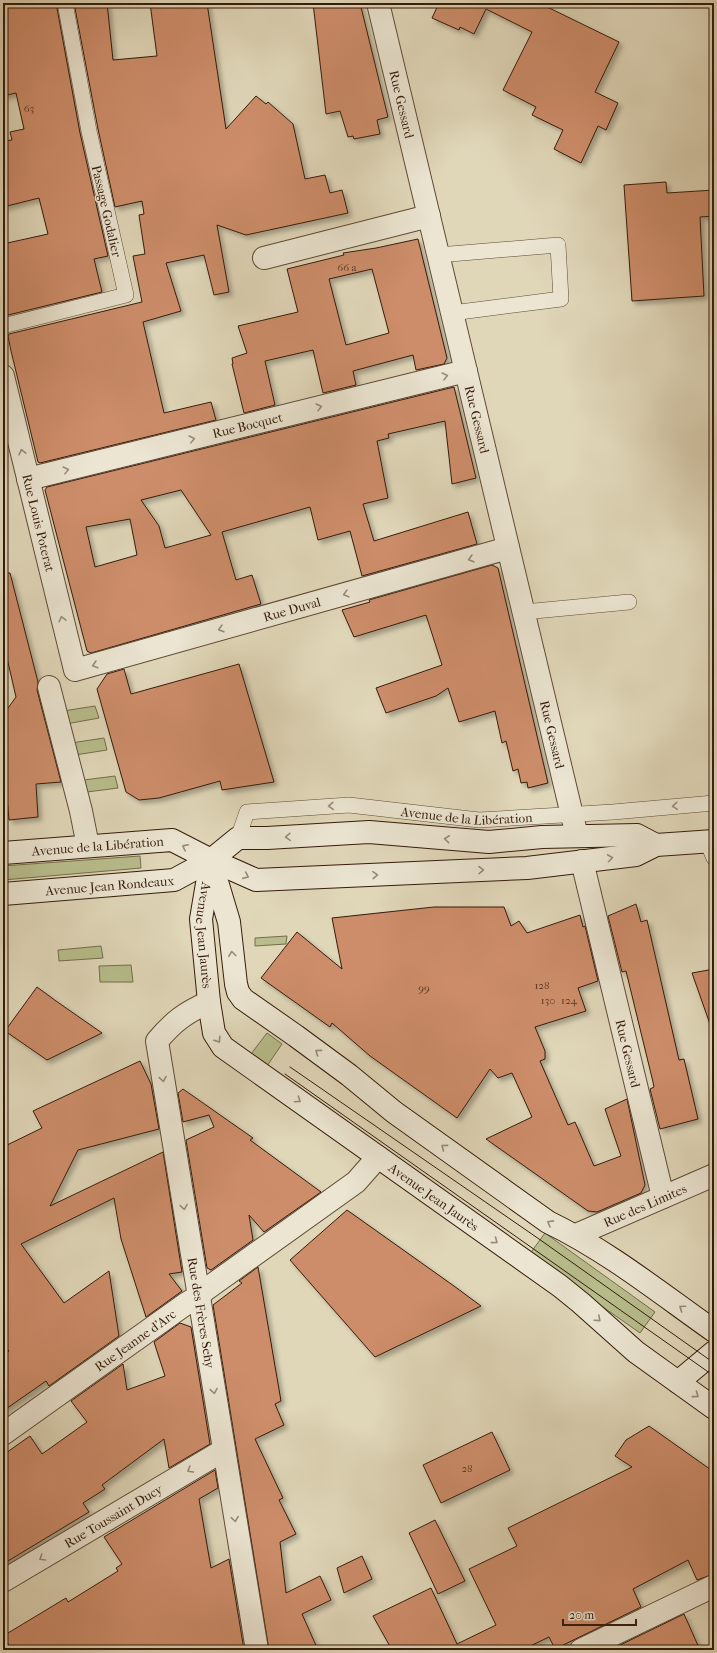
<svg xmlns="http://www.w3.org/2000/svg" width="717" height="1653" font-family="'IM FELL French Canon',serif">
<style>
.green{fill:#b7bd8b;stroke:#766c4b}
.building{fill:#cd8d6a;stroke:#351b0b;fill-rule:evenodd;filter:url(#shadow)}
.lines{fill:none;stroke-linecap:round;stroke-linejoin:round}
.lane-casing{stroke:#604a36;stroke-width:16}
.street-casing{stroke:#604a36;stroke-width:24}
.secondary-casing{stroke:#351b0b;stroke-width:24}
.lane{stroke:#ebe5d2;stroke-width:15}
.street{stroke:#ebe5d2;stroke-width:22}
.secondary{stroke:#ebe5d2;stroke-width:22}
.tram{stroke:#351b0b;stroke-width:1}
.oneway{stroke:#998a78}
.labels{text-anchor:middle;stroke-width:3;stroke-linejoin:round;paint-order:stroke}
.number-label{font-size:11px;fill:#5b3823}
.street-label{font-size:13px;fill:#351b0b;stroke:#ebe5d2}
</style>
<defs>
<filter id="shadow"><feDropShadow dx="3.5" dy="3.5" stdDeviation="2" flood-color="#0004"/></filter>
</defs>
<rect width="100%" height="100%" fill="#e0d7b9"/>
<filter id="stains"><feTurbulence type="fractalNoise" baseFrequency=".005" numOctaves="4"/><feColorMatrix values="0 0 0 0 .2 0 0 0 0 .09 0 0 0 0 .02 0 0 0 .5 -.17"/></filter>
<radialGradient id="worn" r=".72"><stop offset=".6" stop-color="#630" stop-opacity="0"/><stop offset="1" stop-color="#630" stop-opacity=".3"/></radialGradient>
<!-- green -->
<path class="green" d="M95,706L99,718L66,724L63,711Z
M104,738L107,750L75,755L71,743Z
M115,776L118,788L87,792L84,780Z
M140,856L141,868L3,880V866Z
M287,936L286,944L255,946V938Z
M101,946L103,958L59,961L58,950Z
M131,965L133,982H100L99,966Z
M267,1033L282,1044L267,1066L251,1054Z
M545,1233L655,1312L640,1333L529,1255Z"/>
<!-- building -->
<path class="building" d="M3,3H56L80,133L108,256L94,259L102,292L8,315L3,313V244L48,234L39,198L3,207V141L12,140L10,132L24,129L16,93L3,96Z
M74,3H107L113,60L157,56L150,3H207L226,129L256,96L266,104L268,102L293,124L305,179L325,175L330,193L342,190L348,213L246,235L217,225L229,292L214,295L204,255L166,263L181,311L143,322L164,413L211,402L216,420L40,463L38,462L11,351L8,336L9,334L142,302L133,256L145,254L139,215L144,214L142,201L115,207L98,129Z
M313,3H360L388,117L377,120L380,134L354,139L353,136L348,137L340,111L326,114Z
M439,3H539L619,42L595,92L618,103L606,130L598,126L581,163L554,149L563,130L532,115L536,107L503,90L532,32L486,9L474,34L460,27L459,30L432,18Z
M666,182L667,193L714,190V216L700,217L704,296L632,301L624,185Z
M418,239L447,358L444,364L416,370L413,355L353,371L356,385L323,393L313,350L265,361L275,405L244,413L232,364H233L232,358L247,353L238,326L298,312L287,269L344,255L343,253L376,248ZM372,269L389,333L346,345L329,279Z
M454,387L476,478L452,484L445,421L388,434L389,438L377,441L388,498L363,504L374,541L468,512L477,544L362,576L350,531L318,540L310,507L222,532L236,580L252,575L261,604L91,653L87,651L45,490L47,487ZM181,490L211,535L165,548L159,526L141,500ZM130,519L137,555L95,567L86,527Z
M492,565L498,568L548,783L528,788L527,782L521,783L518,769L513,771L506,741L502,743L495,711L459,722L448,688L436,696L386,713L376,688L442,665L426,615L354,637L342,610L370,602L369,600Z
M3,573H10L38,682L37,690L61,782L36,784L38,817L9,820L6,787H3V715L16,697L7,658L3,659Z
M239,664L274,782L222,790L220,781L159,798L139,800L126,792L97,689L107,674L124,669L131,694Z
M636,904L641,922L647,920L679,1060L684,1059L698,1119L660,1129L650,1089L654,1087L653,1082L626,971L622,972L608,916Z
M434,907H504L511,926L519,921L527,933L580,915L583,927L585,926L598,981L578,988L586,1011L535,1027L545,1051V1059L540,1061L568,1125L575,1122L594,1166L621,1156L605,1109L627,1099L645,1185L641,1193L597,1212L588,1211L486,1139L532,1117L512,1073L498,1078L490,1069L457,1118L370,1056L332,1023L330,1027L261,978L297,932L342,969L332,918Z
M714,969V1027H711L692,973Z
M37,987L56,1001L102,1033L47,1060L5,1031Z
M140,1061L151,1084L159,1129L78,1150L50,1206L163,1152L182,1272L169,1274L182,1291L146,1317L121,1239L114,1198L21,1244L64,1303L109,1271L119,1336L49,1386L46,1381L3,1411V1355L9,1351L3,1344V1147L42,1128L33,1111Z
M183,1089L253,1138L250,1140L321,1192L264,1232L249,1215L253,1240L211,1270L207,1268L186,1140L214,1127L209,1115L183,1122L178,1093Z
M347,1210L454,1286L481,1306L375,1357L290,1260Z
M258,1267L281,1401L275,1404L284,1425L255,1439L283,1498L279,1500L296,1534L280,1542L286,1593L320,1576L331,1600L302,1614L318,1650H269L213,1305L242,1283L239,1281Z
M180,1323L191,1327L210,1444L169,1468L164,1439L102,1485L105,1489L83,1503L89,1512L3,1564V1455L30,1436L42,1454L87,1422L71,1401L123,1364L127,1390L165,1376L154,1342Z
M649,1426L714,1472V1574L697,1580L688,1560L633,1589L641,1607L555,1649L549,1637L522,1650H392L373,1616L431,1588L457,1644L496,1625L469,1569L517,1546L508,1528L632,1467L615,1456L626,1440Z
M492,1432L510,1470L441,1503L423,1465Z
M215,1470L218,1488L199,1499L211,1568L229,1559L244,1650H12L3,1636L66,1598L68,1602L118,1571L116,1568L122,1564L104,1537Z
M435,1520L465,1581L438,1594L409,1533Z
M362,1556L372,1579L344,1593L337,1568Z
M684,1614L700,1650H610Z"/>
<g class="lines">
<defs>
<g id="lane">
<path d="M438,255L558,245L561,299L452,313"/>
<path d="M3,326L126,295L89,131L65,3"/>
<path d="M524,612L629,602"/>
<path id="s1" d="M238,838L247,812L349,805L479,820L613,812L714,803"/>
<path d="M707,842L714,858"/>
</g>
<g id="street">
<path id="s2" d="M378,3L577,836"/>
<path d="M264,258L429,216"/>
<path id="s3" d="M3,376L75,670L508,548"/>
<path id="s4" d="M28,479L466,371"/>
<path d="M49,687L81,811L88,846"/>
<path id="s5" d="M582,861L663,1197"/>
<path id="s6" d="M209,1002C185,1013 174,1021 157,1041L257,1650"/>
<path id="s7" d="M576,1235L714,1175"/>
<path id="s8" d="M3,1434L187,1303L199,1296L205,1290L356,1182L378,1157"/>
<path id="s9" d="M3,1581L224,1450"/>
<path d="M581,1650L714,1586"/>
</g>
<g id="secondary">
<path id="s10" d="M3,853L172,840L211,860L256,880L527,868L636,855L656,845L714,841"/>
<path id="s11" d="M211,860L201,919L209,1002L214,1033L223,1047L560,1286L581,1303L636,1352L714,1408"/>
<path d="M212,865L229,922L236,984L238,992L243,999L296,1036L349,1075L394,1112L548,1222C608,1251 660,1293 714,1331"/>
<path id="s12" d="M3,894L174,880L211,860L238,838H267L369,832L489,842L542,837L637,835L656,845"/>
<path d="M678,1382L714,1352"/>
</g>
</defs>
<!-- lane casing -->
<use href="#lane" class="lane-casing"/>
<!-- street casing -->
<use href="#street" class="street-casing"/>
<!-- secondary casing -->
<use href="#secondary" class="secondary-casing"/>
<!-- lane -->
<use href="#lane" class="lane"/>
<!-- street -->
<use href="#street" class="street"/>
<!-- secondary -->
<use href="#secondary" class="secondary"/>
<!-- tram -->
<path class="tram" d="M290,1067L539,1239L714,1363
M285,1074L714,1376"/>
</g>
<!-- one-way arrows -->
<defs><path id="oneway-chevron" d="M-2-3.5L2.5 0L-2 3.5" fill="none" stroke-width="1.6" stroke-linecap="round" stroke-linejoin="round"/></defs>
<g class="oneway">
<use href="#oneway-chevron" transform="translate(445 376) rotate(-14)"/>
<use href="#oneway-chevron" transform="translate(319 407) rotate(-14)"/>
<use href="#oneway-chevron" transform="translate(192 439) rotate(-14)"/>
<use href="#oneway-chevron" transform="translate(22 452) rotate(-104)"/>
<use href="#oneway-chevron" transform="translate(66 470) rotate(-14)"/>
<use href="#oneway-chevron" transform="translate(471 559) rotate(164)"/>
<use href="#oneway-chevron" transform="translate(346 594) rotate(164)"/>
<use href="#oneway-chevron" transform="translate(62 619) rotate(-104)"/>
<use href="#oneway-chevron" transform="translate(221 629) rotate(164)"/>
<use href="#oneway-chevron" transform="translate(95 665) rotate(164)"/>
<use href="#oneway-chevron" transform="translate(331 806) rotate(177)"/>
<use href="#oneway-chevron" transform="translate(675 806) rotate(175)"/>
<use href="#oneway-chevron" transform="translate(288 837) rotate(176)"/>
<use href="#oneway-chevron" transform="translate(447 839) rotate(-174)"/>
<use href="#oneway-chevron" transform="translate(185 847) rotate(-153)"/>
<use href="#oneway-chevron" transform="translate(610 858) rotate(-7)"/>
<use href="#oneway-chevron" transform="translate(481 870) rotate(-2)"/>
<use href="#oneway-chevron" transform="translate(375 875) rotate(-3)"/>
<use href="#oneway-chevron" transform="translate(246 876) rotate(24)"/>
<use href="#oneway-chevron" transform="translate(232 954) rotate(-97)"/>
<use href="#oneway-chevron" transform="translate(218 1040) rotate(57)"/>
<use href="#oneway-chevron" transform="translate(318 1052) rotate(-144)"/>
<use href="#oneway-chevron" transform="translate(163 1079) rotate(81)"/>
<use href="#oneway-chevron" transform="translate(298 1100) rotate(34)"/>
<use href="#oneway-chevron" transform="translate(444 1147) rotate(-144)"/>
<use href="#oneway-chevron" transform="translate(184 1207) rotate(81)"/>
<use href="#oneway-chevron" transform="translate(550 1223) rotate(-151)"/>
<use href="#oneway-chevron" transform="translate(495 1241) rotate(36)"/>
<use href="#oneway-chevron" transform="translate(682 1308) rotate(-145)"/>
<use href="#oneway-chevron" transform="translate(598 1319) rotate(42)"/>
<use href="#oneway-chevron" transform="translate(214 1391) rotate(81)"/>
<use href="#oneway-chevron" transform="translate(696 1395) rotate(36)"/>
<use href="#oneway-chevron" transform="translate(190 1470) rotate(149)"/>
<use href="#oneway-chevron" transform="translate(235 1519) rotate(81)"/>
<use href="#oneway-chevron" transform="translate(42 1558) rotate(149)"/>
</g>
<g class="labels">
<!-- number labels -->
<g class="number-label">
<text x="29" y="112">63</text>
<text x="347" y="271">66 a</text>
<text x="542" y="989">128</text>
<text x="424" y="992">99</text>
<text x="548" y="1004">130</text>
<text x="569" y="1004">124</text>
<text x="467" y="1472">28</text>
</g>
<!-- street labels -->
<g class="street-label">
<text dy="5" stroke="none"><textPath href="#s2" startOffset="104">Rue Gessard</textPath></text>
<text transform="translate(107 211) rotate(77)" y="5">Passage Godalier</text>
<text dy="5" stroke="none"><textPath href="#s2" startOffset="428">Rue Gessard</textPath></text>
<text dy="5" stroke="none"><textPath href="#s4" startOffset="226">Rue Bocquet</textPath></text>
<text dy="5" stroke="none"><textPath href="#s3" startOffset="151">Rue Louis Poterat</textPath></text>
<text dy="5" stroke="none"><textPath href="#s3" startOffset="528">Rue Duval</textPath></text>
<text dy="5" stroke="none"><textPath href="#s2" startOffset="752">Rue Gessard</textPath></text>
<text dy="5" stroke="none"><textPath href="#s1" startOffset="248">Avenue de la Libération</textPath></text>
<text dy="5" stroke="none"><textPath href="#s10" startOffset="95">Avenue de la Libération</textPath></text>
<text dy="5" stroke="none"><textPath href="#s12" startOffset="107">Avenue Jean Rondeaux</textPath></text>
<text dy="5" stroke="none"><textPath href="#s11" startOffset="76">Avenue Jean Jaurès</textPath></text>
<text dy="5" stroke="none"><textPath href="#s5" startOffset="198">Rue Gessard</textPath></text>
<text dy="5" stroke="none"><textPath href="#s11" startOffset="450">Avenue Jean Jaurès</textPath></text>
<text dy="5" stroke="none"><textPath href="#s7" startOffset="75">Rue des Limites</textPath></text>
<text dy="5" stroke="none"><textPath href="#s6" startOffset="341">Rue des Frères Sehy</textPath></text>
<text dy="5" stroke="none"><textPath href="#s8" startOffset="162">Rue Jeanne d'Arc</textPath></text>
<text dy="5" stroke="none"><textPath href="#s9" startOffset="128">Rue Toussaint Ducy</textPath></text>
</g>
</g>
<!-- margin -->
<rect width="717" height="1653" fill="none" stroke="#e0d7b9" stroke-width="16"/>
<rect x="4" y="4" width="709" height="1645" fill="none" stroke="#351b0b" stroke-width="2"/>
<rect x="8" y="8" width="701" height="1637" fill="none" stroke="#351b0b"/>
<!-- scale -->
<path d="M563 1619v6h73v-6" fill="none" stroke="#351b0b" stroke-width="2"/>
<text x="569" y="1619" font-size="12" fill="#351b0b" stroke="#ebe5d2" stroke-width="3" paint-order="stroke">20 m</text>
<rect width="100%" height="100%" filter="url(#stains)"/>
<rect width="100%" height="100%" fill="url(#worn)"/>
</svg>
